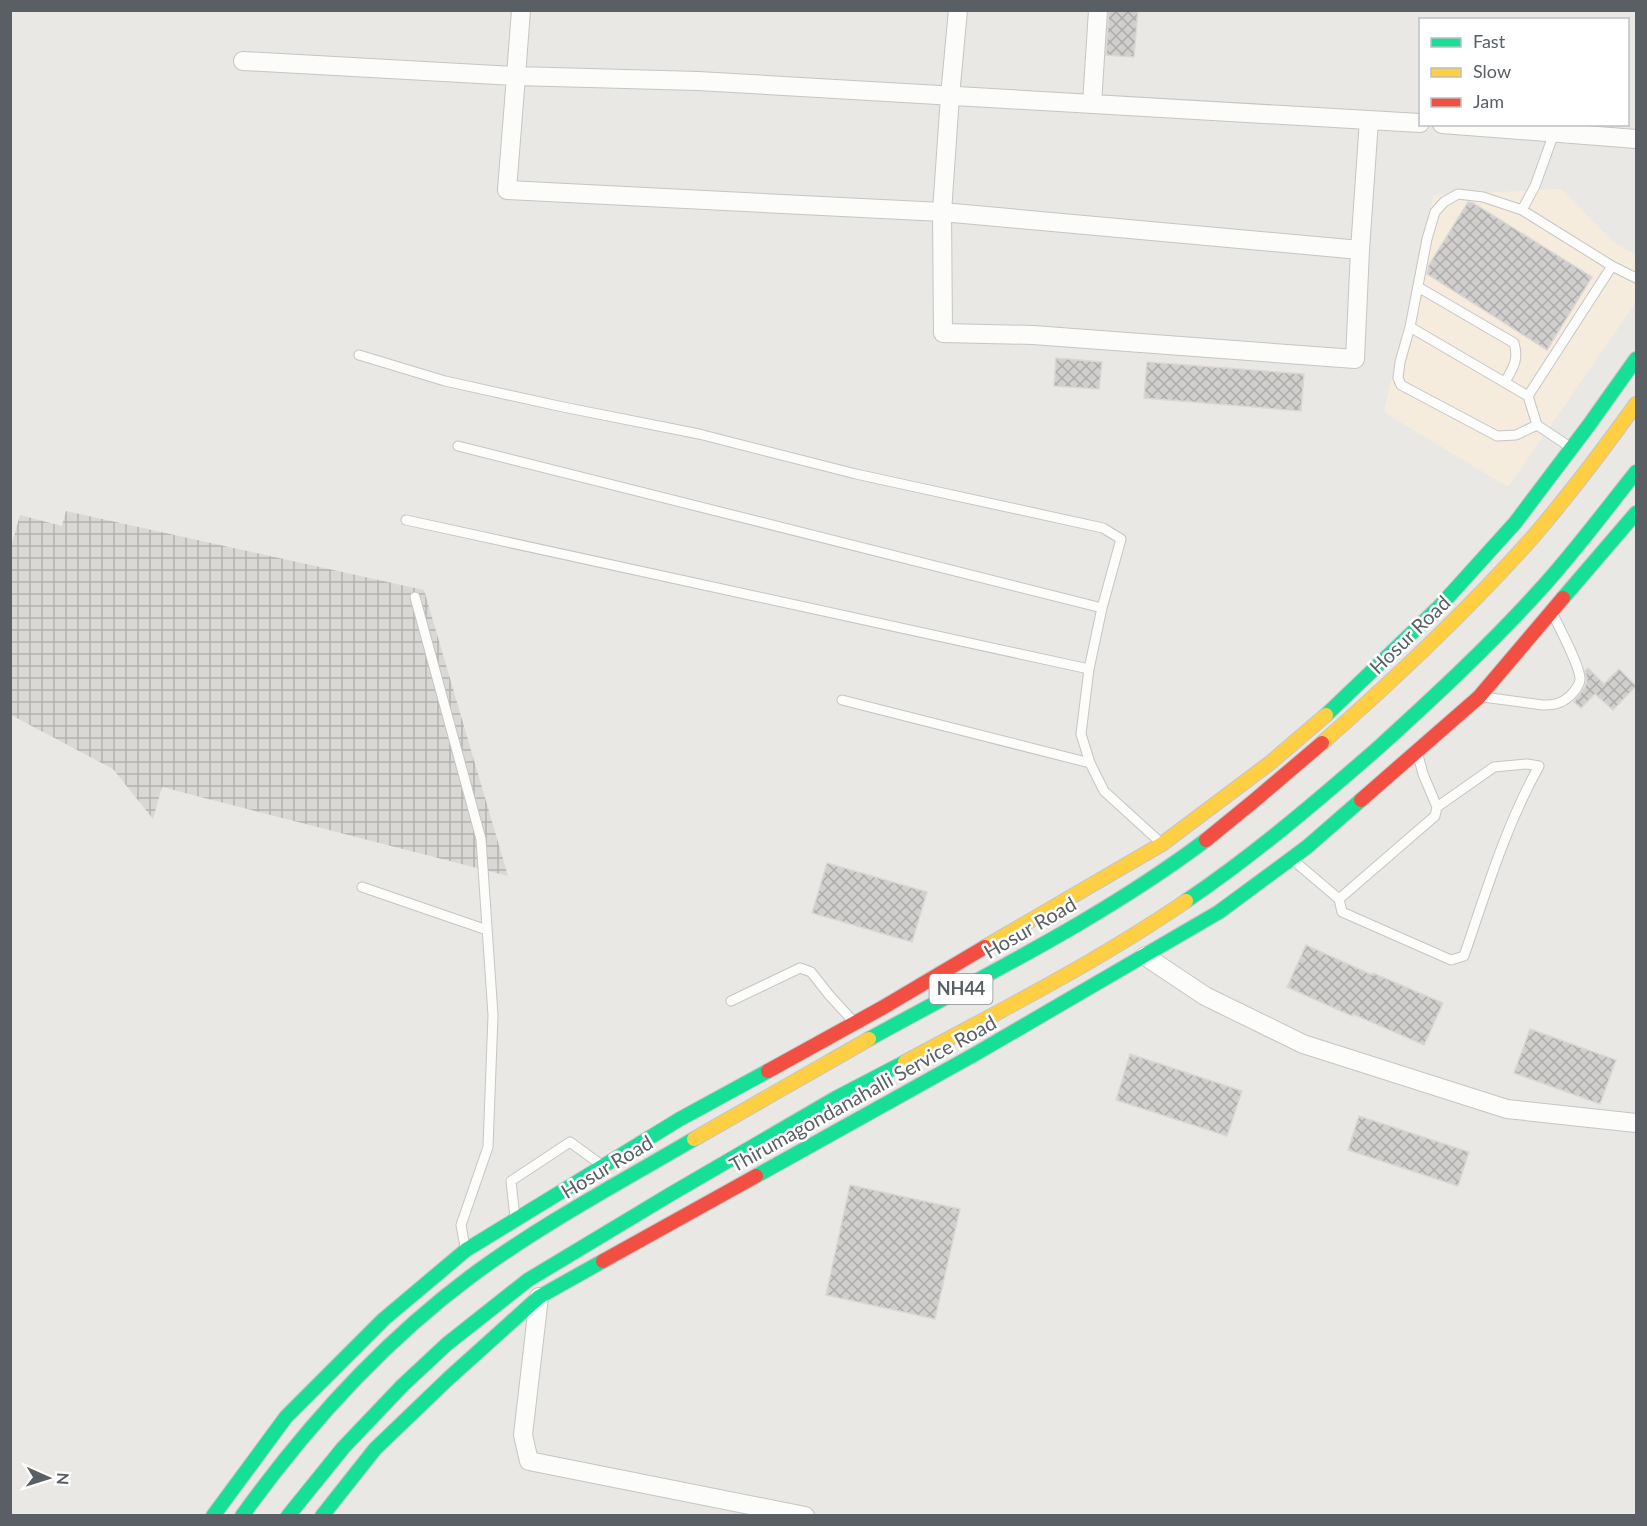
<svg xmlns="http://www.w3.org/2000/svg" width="1647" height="1526" font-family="Lato,sans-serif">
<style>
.commercial{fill:#f5ecdd}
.industrial{fill:url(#industrial-grid)}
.building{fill:url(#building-cross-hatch);stroke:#dad7d4;stroke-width:1.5}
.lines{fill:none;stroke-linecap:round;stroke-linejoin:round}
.lane-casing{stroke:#c5c5c5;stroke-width:11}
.street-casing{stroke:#c5c5c5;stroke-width:20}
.fast-casing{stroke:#c5c5c6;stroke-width:16}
.slow-casing{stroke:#c5c5c6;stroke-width:16}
.jam-casing{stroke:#c5c5c6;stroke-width:16}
.lane{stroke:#fcfcfb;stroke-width:9}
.street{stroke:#fcfcfb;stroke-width:18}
.fast{stroke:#16e098;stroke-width:14}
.slow{stroke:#ffcf43;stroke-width:14}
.jam{stroke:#f24e42;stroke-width:14}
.labels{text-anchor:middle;stroke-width:5;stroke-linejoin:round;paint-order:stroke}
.shield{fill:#fff;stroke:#8c8f92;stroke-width:1.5}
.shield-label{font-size:18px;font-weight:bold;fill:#5a5f63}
.street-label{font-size:20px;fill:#5a5f63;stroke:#fff}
</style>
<defs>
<pattern id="industrial-grid" width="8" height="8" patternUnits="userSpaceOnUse" patternTransform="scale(1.5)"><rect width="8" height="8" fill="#dad8d5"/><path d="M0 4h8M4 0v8" fill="none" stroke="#b4b2b0"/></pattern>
<pattern id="building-cross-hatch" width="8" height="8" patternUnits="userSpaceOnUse" patternTransform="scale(1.5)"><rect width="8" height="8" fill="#d1cfcd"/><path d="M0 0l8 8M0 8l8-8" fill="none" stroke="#adabaa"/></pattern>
</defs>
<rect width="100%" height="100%" fill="#eae8e5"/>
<!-- commercial -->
<path class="commercial" d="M1561,189L1613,242L1636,255V302L1508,487L1384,412L1434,195Z"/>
<!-- industrial -->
<path class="industrial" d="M66,511L424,590L508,876L162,787L153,819L113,769L11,715L10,550L20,515L62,526Z"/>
<!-- building -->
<path class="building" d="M1109,10H1138L1134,57L1106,55Z
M1468,202L1473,203L1592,277L1547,350L1427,274L1429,265Z
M1056,358L1102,362L1099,389L1054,386Z
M1147,362L1304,374L1301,411L1144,398Z
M1588,668L1604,684L1619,669L1636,686L1613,710L1595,694L1581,708L1574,702L1585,687L1587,680L1585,671Z
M827,863L927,892L912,942L812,913Z
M1306,945L1372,975L1373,973L1443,1003L1424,1045L1353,1014L1352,1016L1287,987Z
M1530,1029L1616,1060L1600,1104L1514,1073Z
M1130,1054L1242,1091L1227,1136L1116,1100Z
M1359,1116L1469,1152L1458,1186L1348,1150Z
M850,1185L960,1209L935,1319L826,1295Z"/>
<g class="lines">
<defs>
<path id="lane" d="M1522,210L1535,186L1554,133
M1418,287L1514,343C1519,360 1513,368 1505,382
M1410,327L1528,396L1537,425L1570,447
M359,355L445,381L563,407L699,434L856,474L1103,528L1121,539L1102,608L1089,669L1081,734L1090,763L1104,791L1160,842
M1528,396L1612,266
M1537,425L1516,435L1497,436L1401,385L1398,378L1400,362L1410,327L1427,239L1435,212L1444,202L1458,194L1483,197L1522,210L1612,266L1636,278
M458,446L1102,608
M406,520L1089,669
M415,597L481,839L493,1015L488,1147L461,1225L465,1247
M1483,697L1543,705C1554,705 1561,704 1570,696C1574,692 1579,687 1580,680C1581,667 1559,628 1553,614
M842,700L1090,763
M1293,860L1339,899L1342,912L1451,960L1464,956C1486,892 1506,825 1539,766L1527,764L1494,767L1437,807
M362,887L487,930
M1339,899L1435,816L1437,807L1423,774L1418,755
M731,1001L800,968L811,972L830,996L853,1021
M515,1218L511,1181L570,1142L600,1164"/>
<path id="street" d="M521,10L516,76L698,81L1420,123
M958,10L950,96L942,212L1360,250L1369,120
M243,61L516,76L507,190L942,212L943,333L1033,335L1355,359L1360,250
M1092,104L1098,10
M1442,124L1636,139
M1145,956L1205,996L1303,1044L1507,1109L1636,1123
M539,1297L523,1435L529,1461L805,1516"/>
<path id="fast" d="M1563,598L1636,513
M1326,715L1440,606L1515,523L1589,425L1636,359
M1186,901C1254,855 1316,802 1378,748C1433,698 1488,647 1538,592C1573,554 1604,512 1636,472
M869,1039C983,976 1101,919 1206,840
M756,1176L977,1053L1219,912L1307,847L1361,800
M213,1516L286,1417L384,1319L466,1250L680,1119L768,1071
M242,1516C306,1427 382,1343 470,1277C540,1225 619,1183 694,1139
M288,1516L343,1448L403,1385L447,1344L528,1280L671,1194L836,1098L905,1062
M322,1516L375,1449L449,1378L539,1297L603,1261"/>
<path id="slow" d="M1322,743C1396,678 1467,611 1532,538C1569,495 1603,450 1636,404
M985,947L1162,844L1270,763L1326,715
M905,1062C1000,1011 1097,962 1186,901
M694,1139L869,1039"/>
<path id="jam" d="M1361,800L1479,697L1563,598
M1206,840L1255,800L1322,743
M768,1071L882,1008L985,947
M603,1261L756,1176"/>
</defs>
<!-- lane casing -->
<use href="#lane" class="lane-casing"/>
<!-- street casing -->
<use href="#street" class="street-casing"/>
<!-- fast casing -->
<use href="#fast" class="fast-casing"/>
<!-- slow casing -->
<use href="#slow" class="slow-casing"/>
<!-- jam casing -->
<use href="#jam" class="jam-casing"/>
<!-- lane -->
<use href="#lane" class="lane"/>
<!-- street -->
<use href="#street" class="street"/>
<!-- fast -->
<use href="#fast" class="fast"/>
<!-- slow -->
<use href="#slow" class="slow"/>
<!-- jam -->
<use href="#jam" class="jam"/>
</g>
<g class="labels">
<!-- shield labels -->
<rect class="shield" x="929.5" y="974" width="63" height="30" rx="4.5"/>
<g class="shield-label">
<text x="961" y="995">NH44</text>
</g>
<!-- street labels -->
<g class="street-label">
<text transform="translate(1410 635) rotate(-44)" y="7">Hosur Road</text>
<text transform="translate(1030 928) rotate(-30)" y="7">Hosur Road</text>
<text transform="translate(863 1094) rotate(-29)" y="7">Thirumagondanahalli Service Road</text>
<text transform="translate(607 1167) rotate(-31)" y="7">Hosur Road</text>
</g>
</g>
<!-- border -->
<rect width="1647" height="1526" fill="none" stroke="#5a5f63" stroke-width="24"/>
<!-- legend -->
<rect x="1419" y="18" width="210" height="108" fill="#ffffff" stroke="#bdbfc1" stroke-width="1.5"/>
<rect x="1431" y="38" width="30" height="9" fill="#16e098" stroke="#bdbfc1" stroke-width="1.5"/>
<text x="1473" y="48" font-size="18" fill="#5a5f63">Fast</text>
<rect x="1431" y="68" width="30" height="9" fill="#ffcf43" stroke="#bdbfc1" stroke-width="1.5"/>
<text x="1473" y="78" font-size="18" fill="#5a5f63">Slow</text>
<rect x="1431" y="98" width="30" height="9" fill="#f24e42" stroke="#bdbfc1" stroke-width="1.5"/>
<text x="1473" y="108" font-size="18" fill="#5a5f63">Jam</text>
<!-- north arrow -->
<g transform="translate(48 1478) rotate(93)" stroke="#ffffff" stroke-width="4.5" paint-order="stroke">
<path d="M0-4.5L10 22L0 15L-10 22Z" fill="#5a5f63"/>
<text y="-9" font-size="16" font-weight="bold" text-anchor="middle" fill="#5a5f63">N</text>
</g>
</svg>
